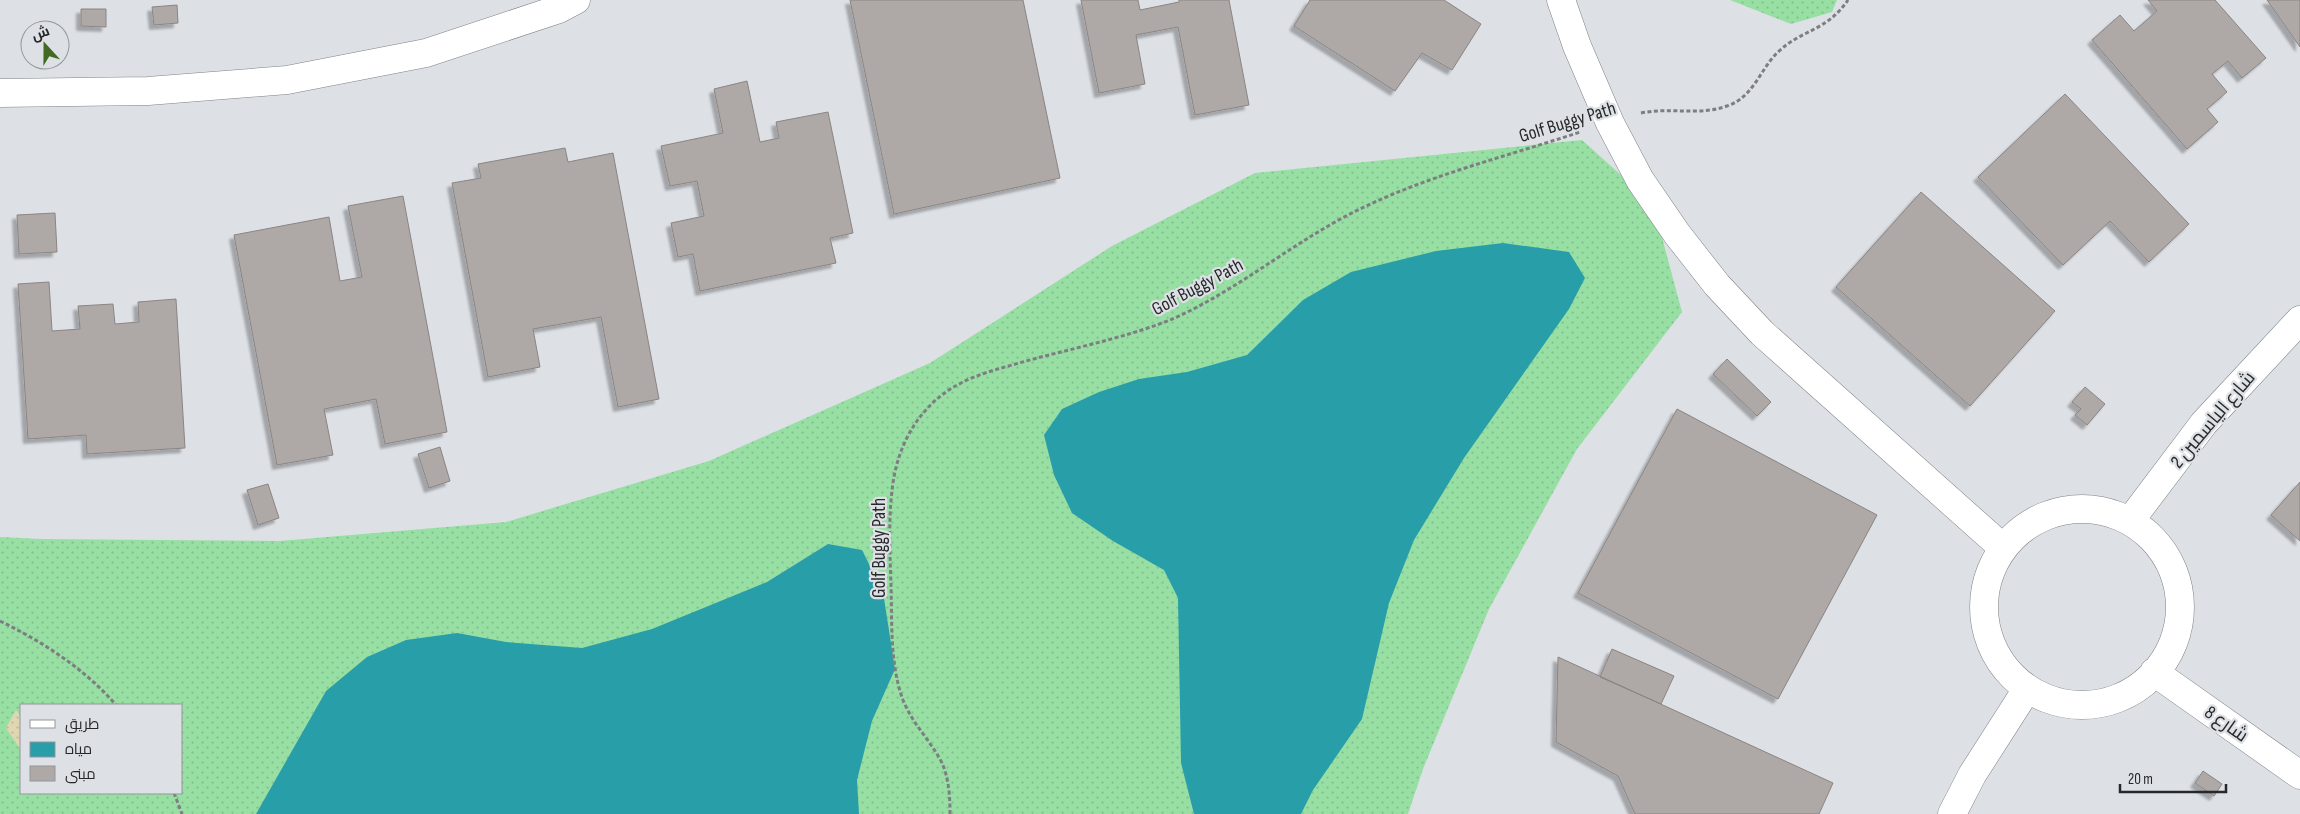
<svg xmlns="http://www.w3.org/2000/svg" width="2300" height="814" font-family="'Sofia Sans Condensed',Cairo,sans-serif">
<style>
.grass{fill:url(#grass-dots);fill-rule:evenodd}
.sand{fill:url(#sand-dots)}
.water{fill:#289ea9}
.building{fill:#aea9a7;stroke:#8a8583;filter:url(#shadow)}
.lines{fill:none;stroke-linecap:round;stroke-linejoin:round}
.minor-casing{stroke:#7f8286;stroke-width:29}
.path{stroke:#7c7e81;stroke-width:3;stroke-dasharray:4 2.5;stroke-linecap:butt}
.minor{stroke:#fff;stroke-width:28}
.labels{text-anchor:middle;stroke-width:4.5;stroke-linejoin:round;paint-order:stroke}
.street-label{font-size:19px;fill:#272829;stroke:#dde0e5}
</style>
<defs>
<pattern id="grass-dots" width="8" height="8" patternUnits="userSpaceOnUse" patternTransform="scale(1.25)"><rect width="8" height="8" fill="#98dfa4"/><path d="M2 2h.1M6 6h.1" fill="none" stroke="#83bf8d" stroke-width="1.8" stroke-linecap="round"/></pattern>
<pattern id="sand-dots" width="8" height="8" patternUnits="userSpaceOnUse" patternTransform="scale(1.25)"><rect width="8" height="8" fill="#e0d7b2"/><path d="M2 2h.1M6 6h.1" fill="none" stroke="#c0b999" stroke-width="1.8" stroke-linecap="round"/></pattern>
<filter id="shadow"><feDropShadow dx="-4.5" dy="4.5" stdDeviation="1" flood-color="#0004"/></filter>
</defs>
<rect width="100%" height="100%" fill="#dde0e5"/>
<!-- grass -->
<path class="grass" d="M1730,0H1837L1832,12L1791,24Z
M1582,140L1653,204L1682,312L1577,449L1489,609L1423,769L1408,814H0V537L41,539L280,541L506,522L709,461L930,363L1112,246L1255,173ZM21,705H181V793H21Z"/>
<!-- sand -->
<path class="sand" d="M16,710L21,717V750L6,728Z"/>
<!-- water -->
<path class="water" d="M1503,243L1569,252L1585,278L1569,309L1464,458L1414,540L1389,603L1362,719L1313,790L1301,814H1194L1181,763L1178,598L1164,570L1113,541L1072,513L1054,475L1044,435L1062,409L1099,392L1139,379L1187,372L1247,355L1303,300L1351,272L1436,251Z
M828,544L862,550L883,592L895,669L872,721L857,780L859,814H256L326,691L367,657L406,640L457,633L506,642L582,648L652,629L767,582Z"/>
<!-- building -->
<path class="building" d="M850,0H1023L1060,178L894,214Z
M1081,0H1138L1140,10L1179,2V0H1229L1249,105L1195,115L1178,27L1136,35L1145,84L1099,93Z
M1310,0H1444L1481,24L1452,70L1422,53L1395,91L1294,26Z
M2148,0H2215L2266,58L2242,78L2228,61L2212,74L2227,92L2207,109L2218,122L2187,149L2092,40L2120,15L2134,31L2157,11Z
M2267,0H2300V47Z
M177,5L178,23L154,25L152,7Z
M81,9H106V27L81,26Z
M747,81L760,142L779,138L776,122L828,112L853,233L830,238L836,263L700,291L693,254L678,257L671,223L704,216L697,181L670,186L661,146L723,133L714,89Z
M2065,94L2189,224L2149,262L2110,221L2063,265L1978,177Z
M565,148L568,162L613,153L659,399L618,407L601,317L533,329L540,367L488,377L452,183L481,178L478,164Z
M1921,192L2055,311L1970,406L1836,287Z
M403,196L447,432L385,444L376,399L324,409L333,455L277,465L234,235L329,217L340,281L362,277L348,206Z
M55,213L57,252L19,254L17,215Z
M49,282L52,331L80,329L78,306L113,304L115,324L139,322L138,302L176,299L185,448L87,454L86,435L28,439L18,284Z
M1727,359L1771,402L1757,416L1713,374Z
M2085,387L2105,404L2087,425L2075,415L2081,409L2072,402Z
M1677,409L1877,515L1778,699L1578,593Z
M440,447L450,481L429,488L418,454Z
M2300,482V541L2271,515Z
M268,484L279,518L258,525L247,490Z
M1612,649L1674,676L1661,704L1600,677Z
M1558,657L1833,783L1819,814H1635L1618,776L1556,742Z
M2203,771L2222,784L2214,796L2195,783Z"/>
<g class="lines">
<defs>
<path id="minor" d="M1561,0L1577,46L1610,123L1640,180L1677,234L1717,285L1762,333L2003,548
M0,93L148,91L287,80L426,53L559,9L576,0
M1984 607a98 98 0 1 1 196 0a98 98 0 1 1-196 0Z
M2130,521L2204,423L2300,320
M2154,672L2300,775
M1952,814L1972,775L2027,689"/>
</defs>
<!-- minor casing -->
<use href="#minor" class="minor-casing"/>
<!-- path -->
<path class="path" d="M1641,113C1670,107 1699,116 1727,106C1754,97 1760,69 1778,52C1802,29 1826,32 1848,0
M0,621C43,642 85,669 116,705
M174,793L182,814
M950,814C950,797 949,779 942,763C931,741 913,725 903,700C890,665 892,623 891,586C890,553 888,517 893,483C898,447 916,413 946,392C970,375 999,369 1026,361C1074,348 1124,338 1170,320C1233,293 1287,247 1348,215C1421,177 1502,158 1580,132"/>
<!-- minor -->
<use href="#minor" class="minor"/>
</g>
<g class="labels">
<!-- street labels -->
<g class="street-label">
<text transform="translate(1567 121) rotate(-17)" y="7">Golf Buggy Path</text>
<text transform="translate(1197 286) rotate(-28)" y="7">Golf Buggy Path</text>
<text transform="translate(2212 419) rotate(-50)" y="7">شارع الياسمين 2</text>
<text transform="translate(878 548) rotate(-90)" y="7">Golf Buggy Path</text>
<text transform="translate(2227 723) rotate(35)" y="7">شارع 8</text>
</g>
</g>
<!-- legend -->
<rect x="20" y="704" width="162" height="90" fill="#dde0e5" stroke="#94969a"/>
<rect x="30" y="720" width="25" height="8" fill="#ffffff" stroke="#94969a"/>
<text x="65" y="729" font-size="15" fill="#272829">طريق</text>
<rect x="30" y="742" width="25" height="15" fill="#289ea9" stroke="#94969a"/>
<text x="65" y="754" font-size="15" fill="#272829">مياه</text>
<rect x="30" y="766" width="25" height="15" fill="#aea9a7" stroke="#94969a"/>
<text x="65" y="779" font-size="15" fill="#272829">مبنى</text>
<!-- north arrow -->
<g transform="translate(45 45) rotate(339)"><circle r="24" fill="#dde0e5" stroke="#94969a"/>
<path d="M0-4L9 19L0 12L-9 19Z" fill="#426a25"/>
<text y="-8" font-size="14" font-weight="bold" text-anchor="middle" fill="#272829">ش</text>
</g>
<!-- scale -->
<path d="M2120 784v8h106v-8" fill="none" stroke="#272829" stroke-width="2.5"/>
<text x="2128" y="784" font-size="15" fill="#272829" stroke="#dde0e5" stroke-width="4" paint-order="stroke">20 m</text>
</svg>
